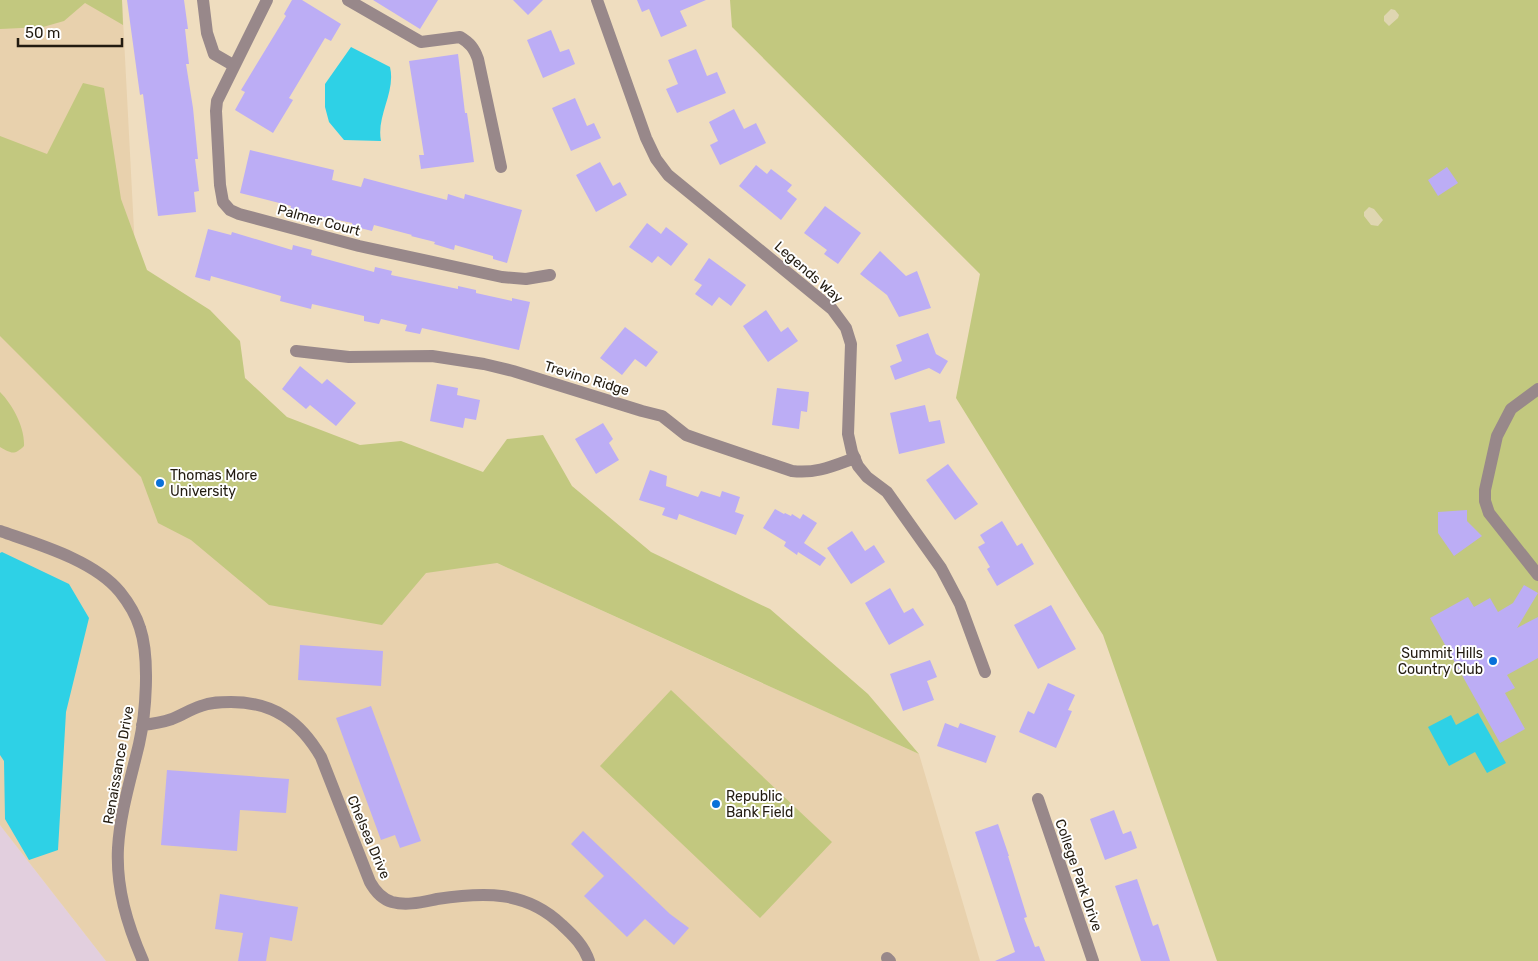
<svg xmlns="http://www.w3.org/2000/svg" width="1538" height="961" font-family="Rubik,sans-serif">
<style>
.commercial{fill:#e2cfde}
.built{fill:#e8d1ad}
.green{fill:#c2c87f}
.sand{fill:#dfd6b1}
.water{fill:#2ed1e6}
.building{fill:#bcadf5}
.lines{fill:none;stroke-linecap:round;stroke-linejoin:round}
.minor{stroke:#98888a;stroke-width:12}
.poi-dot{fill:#0971d9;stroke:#fff;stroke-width:2}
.labels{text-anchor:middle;stroke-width:4;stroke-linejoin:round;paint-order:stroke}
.street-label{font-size:14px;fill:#221b10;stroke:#fff}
.poi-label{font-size:14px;fill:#221b10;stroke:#fff;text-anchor:start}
</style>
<rect width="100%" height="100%" fill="#efddbf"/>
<!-- commercial -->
<path class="commercial" d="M0,825L106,961H0Z"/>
<!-- built -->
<path class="built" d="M0,0H122L143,403L919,754L980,961H106L0,825Z"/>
<!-- green -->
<path class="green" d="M0,0H122L123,25L85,3L64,21L43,27L0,29Z
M730,0H1538V961H1217L1103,635L956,398L980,274L732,27Z
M83,83L104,88L121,199L147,270L210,310L240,341L245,378L287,417L360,445L401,441L483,472L507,439L543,435L572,486L651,552L770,609L868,694L919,754L497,563L426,573L382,625L269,605L191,540L158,523L141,477L0,336V136L47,154Z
M0,392C13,405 25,428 24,446C14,456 11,453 0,447Z
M671,690L832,842L760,918L600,766Z"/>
<!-- sand -->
<path class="sand" d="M1391,9L1395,10L1399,15L1398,18L1389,26L1384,21V16Z
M1369,207L1374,209L1383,220L1378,226L1371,225L1364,216V212Z"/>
<!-- water -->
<path class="water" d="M351,47L390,67C396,92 376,116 381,141L344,140L329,122L325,107V84Z
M2,552L69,584L89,618L66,712L58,850L29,860L5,819L4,761L0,755V553Z
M1478,713L1506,763L1487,773L1475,752L1449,766L1428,727L1451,715L1456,725Z"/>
<!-- building -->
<path class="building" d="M127,0H184L188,29H185L189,64H186L193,108L198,159H195L199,191L194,192L196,212L158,216L143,94L140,95Z
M292,0H302L341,24L331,41L325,38L289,98L293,100L273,133L235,110L245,92L241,90L286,16L284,14Z
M373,0H438L420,29Z
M513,0H543L528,15Z
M637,0H706L680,11L687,26L661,37L649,9L642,12Z
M551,30L560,52L569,49L575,64L543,78L527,40Z
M696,49L707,76L717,72L726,93L677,113L666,89L678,84L668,60Z
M458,54L465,113H467L474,162L421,169L419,155H424L409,61Z
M575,98L587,126L594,123L601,138L571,151L552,108Z
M734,109L744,129L756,123L766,143L720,165L710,145L718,141L709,122Z
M250,150L334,170L332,180L361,187L364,178L447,200L448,194L464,199L465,194L522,210L507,263L493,259V256L455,245L454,250L434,244L435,242L411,236L412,235L374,225L372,231L352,226V223L290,210L291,206L240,193Z
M600,162L613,186L620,182L627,195L596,212L576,175Z
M756,165L767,174L771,169L792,185L787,191L797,199L781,220L739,186Z
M1447,167L1458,183L1438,196L1428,180Z
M825,206L861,233L838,264L824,254L827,250L804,233Z
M647,223L661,234L666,227L688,244L671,266L658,256L652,263L629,247Z
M208,229L231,235L232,232L292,250L293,245L312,250L311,255L374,272L375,267L392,271L391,275L458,289V286L476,290V293L512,301V298L530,302L519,350L422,328L420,334L405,331L407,325L381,319L379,324L364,321V316L312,304L311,309L280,301L281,296L211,276L210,281L195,277Z
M880,251L906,276L917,271L931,308L899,317L887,295L860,274Z
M709,258L746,285L731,306L719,297L712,306L695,294L702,285L694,280Z
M766,310L781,332L788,327L798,341L768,362L743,326Z
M625,327L658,352L646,367L635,359L622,375L600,358Z
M928,333L936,354L948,361L940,374L929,368L895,380L890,366L902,361L896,345Z
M300,366L322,384L327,379L356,403L336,426L310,405L306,409L282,389Z
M437,384L458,388L457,395L480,400L476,420L465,418L463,428L430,421Z
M777,388L809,392L807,412L801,411L799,429L772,425Z
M925,405L929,422L940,420L945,443L899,454L890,413Z
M603,423L613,439L609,443L619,460L596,474L575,439Z
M948,464L978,504L955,520L926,480Z
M650,470L667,476L666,486L698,497L701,491L720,497L722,491L740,497L735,512L744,515L736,535L679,514L677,520L662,515L665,508L639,500Z
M775,509L784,514L785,513L791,516L792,514L800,519L803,514L817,523L804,543L826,558L820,566L798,552L797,555L784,546L786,542L763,528Z
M1467,510V521L1482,536L1454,556L1438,533V512Z
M1002,521L1017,546L1022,543L1034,564L997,586L987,569L990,567L978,547L985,543L980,535Z
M852,531L865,551L874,545L885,562L851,584L827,548Z
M1524,585L1538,593L1517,628L1538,617V658L1507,675L1515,688L1505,693L1525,729L1500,743L1430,618L1468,597L1474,607L1490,598L1498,612L1513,603Z
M890,588L904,613L913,608L924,625L889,645L865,603Z
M1051,605L1076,649L1038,669L1014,625Z
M300,645L383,651L381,686L298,680Z
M930,660L937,677L927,681L934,700L903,711L890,674Z
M1048,683L1075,695L1068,710L1072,711L1056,748L1019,732L1028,711L1034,714Z
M371,706L421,841L400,848L395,835L381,840L336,718Z
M945,723L958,728L960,723L996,736L986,763L937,746Z
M167,770L289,779L286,813L240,810L237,851L161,845Z
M1114,810L1123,834L1131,831L1137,848L1105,860L1090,819Z
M998,824L1009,856H1008L1027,917L1024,918L1035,947L1039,946L1045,961H995L1015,952L975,832Z
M583,831L670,914L689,928L674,945L645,919L627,937L584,896L604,876L571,844Z
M1137,879L1153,926L1158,924L1170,961H1141L1115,886Z
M220,894L298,907L292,941L270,937L266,961H238L243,933L215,929Z"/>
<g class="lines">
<!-- minor -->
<path class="minor" d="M203,0L207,33L214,54L233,65
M267,0L217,101L216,111L220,185L223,202L230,210L239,214L359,246L502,277L526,279L550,275
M348,0L421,42L460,37C470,43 474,48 478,59L501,167
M597,0L646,138L656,159L668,175L832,309L846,328L851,344L848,434L852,452L858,466L867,477L887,492L941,568L960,604L985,672
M296,351L349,357L432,356L484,364L513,371L642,411L662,416L686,435L703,441L792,471C816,474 833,466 855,458
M1538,389L1511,409L1497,436L1485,490V501L1489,513L1538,575
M0,531C37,544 94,560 120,592C128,602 136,615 140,628C150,658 146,713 139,744C131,778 120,813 118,848C116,888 127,924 143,961
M142,725C152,724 163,722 172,719C182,715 191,709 201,706C211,702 221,702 231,702C273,702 300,721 321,757L370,882C375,891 382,899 392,902C407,906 422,902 437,899C483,892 526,890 562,925C574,936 584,946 589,961
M1038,799L1093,961
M887,958L890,961"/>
</g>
<!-- markers -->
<g class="poi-dot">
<circle cx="160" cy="483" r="5"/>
<circle cx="1493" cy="661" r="5"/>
<circle cx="716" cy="804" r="5"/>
</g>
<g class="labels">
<!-- street labels -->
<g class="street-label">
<text transform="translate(319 220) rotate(15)" y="5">Palmer Court</text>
<text transform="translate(809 272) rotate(41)" y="5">Legends Way</text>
<text transform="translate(587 378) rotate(17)" y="5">Trevino Ridge</text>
<text transform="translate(118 765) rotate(-80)" y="5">Renaissance Drive</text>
<text transform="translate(369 837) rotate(67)" y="5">Chelsea Drive</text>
<text transform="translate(1079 875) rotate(71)" y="5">College Park Drive</text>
</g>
<!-- poi labels -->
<g class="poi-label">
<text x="170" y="480">Thomas More<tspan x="170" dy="16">University</tspan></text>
<text x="1483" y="658" text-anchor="end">Summit Hills<tspan x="1483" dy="16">Country Club</tspan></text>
<text x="726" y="801">Republic<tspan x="726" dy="16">Bank Field</tspan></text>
</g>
</g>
<!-- scale -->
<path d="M18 38v8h104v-8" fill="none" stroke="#221b10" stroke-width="2.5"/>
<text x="25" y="38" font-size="15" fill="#221b10" stroke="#ffffff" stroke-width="4" paint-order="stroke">50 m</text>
</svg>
